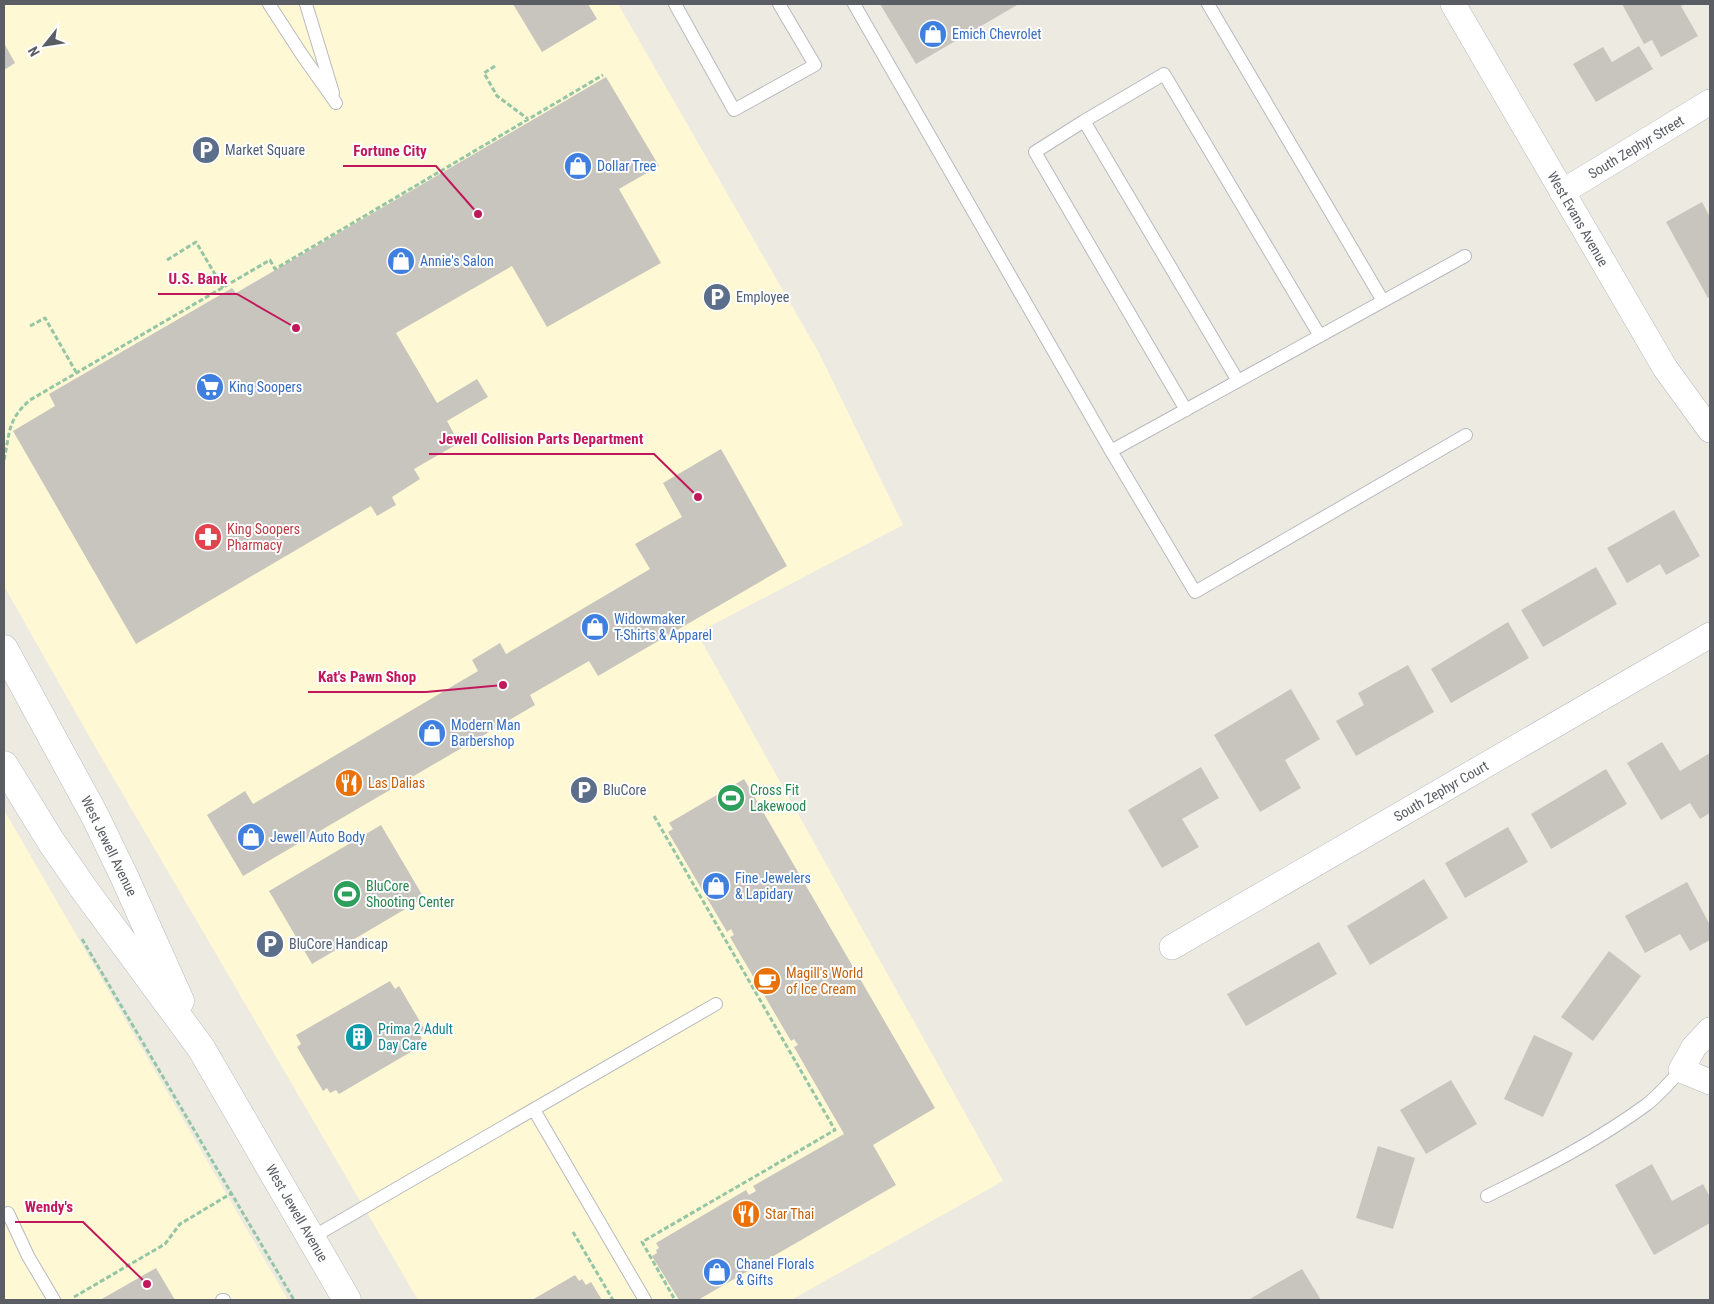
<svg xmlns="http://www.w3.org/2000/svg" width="1714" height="1304" font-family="'Roboto Condensed',sans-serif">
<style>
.commercial{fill:#fff8d4}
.building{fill:#c8c5be}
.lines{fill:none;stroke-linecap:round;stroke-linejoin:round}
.service-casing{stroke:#b7b9be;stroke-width:14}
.minor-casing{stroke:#b7b9be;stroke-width:26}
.secondary-casing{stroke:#b7bac0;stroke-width:29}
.path{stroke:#94c5a5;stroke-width:3;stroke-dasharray:5 2.5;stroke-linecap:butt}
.service{stroke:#fff;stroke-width:12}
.minor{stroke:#fff;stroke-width:25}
.secondary{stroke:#fff;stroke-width:28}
.labels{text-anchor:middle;stroke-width:4;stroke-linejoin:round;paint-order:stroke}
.shop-label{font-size:14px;fill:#366cbe;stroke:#fff;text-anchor:start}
.street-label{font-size:14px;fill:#5a5d63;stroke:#fff}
.service-label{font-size:14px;fill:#4e5e75;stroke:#fff;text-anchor:start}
.health-label{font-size:14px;fill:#be3a42;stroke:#fff;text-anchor:start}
.food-label{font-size:14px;fill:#c56008;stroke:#fff;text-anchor:start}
.leisure-label{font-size:14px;fill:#27864d;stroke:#fff;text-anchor:start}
.culture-label{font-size:14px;fill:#0d838f;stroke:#fff;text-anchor:start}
.leader{fill:none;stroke:#c2185b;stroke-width:2}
.callout-dot{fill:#c2185b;stroke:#fff;stroke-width:2}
.callout-label{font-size:15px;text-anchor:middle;font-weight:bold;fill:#c2185b;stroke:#fff;stroke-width:4;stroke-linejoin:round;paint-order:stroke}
</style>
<rect width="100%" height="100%" fill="#edebe1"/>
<!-- commercial -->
<path class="commercial" d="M4,4H618L819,353L903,525L697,633L1003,1181L791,1300H418L93,743L4,586Z
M4,810L184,1121L288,1300H4Z"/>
<!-- building -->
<path class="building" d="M513,4H588L597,19L542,52Z
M880,4H1019L916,64Z
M1622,4H1685L1681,6L1698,36L1661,57L1652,40L1644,44Z
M4,43L15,63L4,70Z
M1639,46L1653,69L1596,102L1573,64L1603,47L1612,62Z
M606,77L659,166L619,189L661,263L547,327L512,266L396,333L437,403L477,379L488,397L447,421L459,443L414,469L420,479L392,497L396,505L377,516L371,506L136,644L13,431L55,406L49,394L232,288L236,293Z
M1702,202L1710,217V297L1708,298L1666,222Z
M721,449L787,566L598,676L589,661L530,695L535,705L243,876L207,815L245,791L253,804L478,671L472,660L500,643L506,654L650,569L635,544L682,517L663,483Z
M1674,510L1700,556L1666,575L1660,564L1627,583L1607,548Z
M1596,567L1617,604L1543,647L1521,610Z
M1508,622L1529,658L1451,703L1431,669Z
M1408,665L1434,712L1356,756L1336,721L1364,705L1358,693Z
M1291,689L1320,739L1285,760L1301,788L1260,812L1214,735Z
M1662,742L1680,771L1710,753V813L1700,819L1690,803L1661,820L1627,763Z
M1201,767L1219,798L1182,819L1199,847L1162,868L1128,810Z
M1606,769L1627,804L1551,849L1531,814Z
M744,779L935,1108L873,1145L896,1185L698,1300H679L652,1256L657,1253L656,1250L659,1248L656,1243L746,1190L749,1195L756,1191L753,1186L844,1134L794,1047L798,1045L794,1039L791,1041L730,937L734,935L731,929L727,932L668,832L673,829L669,823Z
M381,825L424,898L312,964L269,891Z
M1508,827L1528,862L1465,898L1445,863Z
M1424,879L1448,918L1370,965L1347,926Z
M1687,882L1710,925V940L1690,951L1680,934L1645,953L1625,916Z
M1319,942L1337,974L1246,1026L1227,994Z
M1609,951L1641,976L1593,1041L1561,1017Z
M390,981L395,989L399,986L425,1030L419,1033L422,1039L418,1041L421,1046L339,1094L336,1090L330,1093L327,1088L323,1091L297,1047L301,1044L296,1035Z
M1534,1035L1573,1053L1543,1117L1504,1099Z
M1451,1080L1477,1124L1426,1154L1400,1110Z
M1378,1146L1415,1158L1393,1229L1356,1218Z
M1652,1164L1672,1201L1703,1184L1710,1197V1223L1654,1255L1615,1185Z
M156,1268L175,1300H100Z
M1302,1269L1321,1300H1248Z
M575,1275L579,1281L582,1279L586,1285L591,1282L602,1300H532Z"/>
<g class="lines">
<defs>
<path id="service" d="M269,4L302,55L336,103
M306,4L333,93
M675,4L734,110L815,65L779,4
M854,4L1111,451L1195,592L1466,435
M1208,4L1383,301
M1084,121L1238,381
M1186,410L1035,152L1084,121L1164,74L1320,336
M1111,451L1465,256
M534,1110L645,1300
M1487,1196C1542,1169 1597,1141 1646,1105C1659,1095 1670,1082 1681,1070
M8,1213L28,1256L54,1300
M311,1238L716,1004
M222,1300H224"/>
<path id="minor" d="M1453,4L1665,368L1710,430
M1562,192L1710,102
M1172,947L1710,635
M1710,1030L1694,1047L1681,1070L1710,1082"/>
<path id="secondary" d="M4,649L95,816L124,876L180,1001
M4,765L52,843L86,892L201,1048L347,1300"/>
</defs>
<!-- service casing -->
<use href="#service" class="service-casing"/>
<!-- minor casing -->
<use href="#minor" class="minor-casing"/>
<!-- secondary casing -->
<use href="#secondary" class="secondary-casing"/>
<!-- path -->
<path class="path" d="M495,66L484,73L497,96L528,119
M167,260L196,242L223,288
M30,326L45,318L76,372
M4,460C10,433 7,420 30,400L270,260L275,269L603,75
M654,816L835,1130L642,1242L675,1300
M82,939L294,1300
M573,1232L613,1300
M74,1297L165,1244L180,1224L232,1193"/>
<!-- service -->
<use href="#service" class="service"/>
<!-- minor -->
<use href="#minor" class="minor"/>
<!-- secondary -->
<use href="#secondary" class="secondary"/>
</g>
<!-- icons -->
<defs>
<symbol id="shop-disc" viewBox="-11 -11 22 22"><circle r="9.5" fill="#3f7fe0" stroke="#fff"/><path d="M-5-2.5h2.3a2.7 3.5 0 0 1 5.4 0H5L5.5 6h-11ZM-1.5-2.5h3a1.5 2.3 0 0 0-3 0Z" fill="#fff"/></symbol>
<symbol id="parking-disc" viewBox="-11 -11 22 22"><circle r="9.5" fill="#5c6f8a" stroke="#fff"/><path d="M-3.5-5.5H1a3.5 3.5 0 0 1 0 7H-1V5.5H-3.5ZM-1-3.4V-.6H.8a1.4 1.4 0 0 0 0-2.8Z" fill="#fff"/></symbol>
<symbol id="supermarket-disc" viewBox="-11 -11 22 22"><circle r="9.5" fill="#3f7fe0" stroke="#fff"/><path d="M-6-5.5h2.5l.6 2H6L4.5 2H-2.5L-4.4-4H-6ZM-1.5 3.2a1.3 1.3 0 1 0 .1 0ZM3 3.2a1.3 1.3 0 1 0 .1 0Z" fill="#fff"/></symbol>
<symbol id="pharmacy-disc" viewBox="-11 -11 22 22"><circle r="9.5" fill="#e0444e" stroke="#fff"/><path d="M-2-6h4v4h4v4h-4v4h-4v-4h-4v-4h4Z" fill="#fff"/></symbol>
<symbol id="restaurant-disc" viewBox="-11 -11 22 22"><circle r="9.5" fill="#e8710a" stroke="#fff"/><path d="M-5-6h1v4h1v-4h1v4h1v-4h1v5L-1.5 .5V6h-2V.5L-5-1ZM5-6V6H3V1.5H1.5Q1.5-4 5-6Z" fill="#fff"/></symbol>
<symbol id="stadium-disc" viewBox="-11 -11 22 22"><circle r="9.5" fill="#2e9e5b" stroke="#fff"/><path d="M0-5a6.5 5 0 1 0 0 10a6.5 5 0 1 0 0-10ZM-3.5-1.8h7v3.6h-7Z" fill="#fff"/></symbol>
<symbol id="cafe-disc" viewBox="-11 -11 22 22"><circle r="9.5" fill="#e8710a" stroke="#fff"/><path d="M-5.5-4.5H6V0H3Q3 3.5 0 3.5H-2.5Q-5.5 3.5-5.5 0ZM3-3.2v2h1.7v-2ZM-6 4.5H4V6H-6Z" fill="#fff"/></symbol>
<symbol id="building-disc" viewBox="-11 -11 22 22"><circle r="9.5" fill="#0f9aa8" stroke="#fff"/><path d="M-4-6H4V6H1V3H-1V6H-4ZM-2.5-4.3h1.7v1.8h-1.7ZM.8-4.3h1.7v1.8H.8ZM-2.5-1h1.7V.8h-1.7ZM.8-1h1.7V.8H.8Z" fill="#fff"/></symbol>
</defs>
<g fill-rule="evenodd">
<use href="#shop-disc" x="917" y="18" width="32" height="32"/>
<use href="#parking-disc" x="190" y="134" width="32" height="32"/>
<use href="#shop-disc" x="562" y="150" width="32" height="32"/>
<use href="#shop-disc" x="385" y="245" width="32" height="32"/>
<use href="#parking-disc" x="701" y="281" width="32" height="32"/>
<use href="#supermarket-disc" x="194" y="371" width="32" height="32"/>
<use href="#pharmacy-disc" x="192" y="521" width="32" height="32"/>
<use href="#shop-disc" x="579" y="611" width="32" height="32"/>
<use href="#shop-disc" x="416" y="717" width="32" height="32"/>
<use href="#restaurant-disc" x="333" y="767" width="32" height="32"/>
<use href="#parking-disc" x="568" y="774" width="32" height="32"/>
<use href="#stadium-disc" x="715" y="782" width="32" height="32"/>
<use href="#shop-disc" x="235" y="821" width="32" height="32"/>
<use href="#shop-disc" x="700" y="870" width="32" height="32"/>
<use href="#stadium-disc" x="331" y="878" width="32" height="32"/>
<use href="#parking-disc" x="254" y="928" width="32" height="32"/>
<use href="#cafe-disc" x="751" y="965" width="32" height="32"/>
<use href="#building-disc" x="343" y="1021" width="32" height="32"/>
<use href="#restaurant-disc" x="730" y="1198" width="32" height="32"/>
<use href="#shop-disc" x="701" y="1256" width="32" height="32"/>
</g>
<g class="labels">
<!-- shop labels -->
<g class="shop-label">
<text x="952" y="39">Emich Chevrolet</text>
<text x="597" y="171">Dollar Tree</text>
<text x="420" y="266">Annie's Salon</text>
<text x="229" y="392">King Soopers</text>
<text x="614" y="624">Widowmaker<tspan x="614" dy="16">T-Shirts &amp; Apparel</tspan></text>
<text x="451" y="730">Modern Man<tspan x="451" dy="16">Barbershop</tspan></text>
<text x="270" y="842">Jewell Auto Body</text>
<text x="735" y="883">Fine Jewelers<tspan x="735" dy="16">&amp; Lapidary</tspan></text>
<text x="736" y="1269">Chanel Florals<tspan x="736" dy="16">&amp; Gifts</tspan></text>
</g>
<!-- street labels -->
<g class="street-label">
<text transform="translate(1636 147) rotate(-31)" y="5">South Zephyr Street</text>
<text transform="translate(1578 219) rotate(60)" y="5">West Evans Avenue</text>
<text transform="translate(1441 791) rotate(-30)" y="5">South Zephyr Court</text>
<text transform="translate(109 846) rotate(64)" y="5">West Jewell Avenue</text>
<text transform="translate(297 1213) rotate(60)" y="5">West Jewell Avenue</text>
</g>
<!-- service labels -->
<g class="service-label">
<text x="225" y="155">Market Square</text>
<text x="736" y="302">Employee</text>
<text x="603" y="795">BluCore</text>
<text x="289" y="949">BluCore Handicap</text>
</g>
<!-- health labels -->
<g class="health-label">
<text x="227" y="534">King Soopers<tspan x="227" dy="16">Pharmacy</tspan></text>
</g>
<!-- food labels -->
<g class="food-label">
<text x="368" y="788">Las Dalias</text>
<text x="786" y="978">Magill's World<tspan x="786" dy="16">of Ice Cream</tspan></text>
<text x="765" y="1219">Star Thai</text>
</g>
<!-- leisure labels -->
<g class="leisure-label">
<text x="750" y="795">Cross Fit<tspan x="750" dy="16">Lakewood</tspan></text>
<text x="366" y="891">BluCore<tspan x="366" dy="16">Shooting Center</tspan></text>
</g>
<!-- culture labels -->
<g class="culture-label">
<text x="378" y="1034">Prima 2 Adult<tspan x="378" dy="16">Day Care</tspan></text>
</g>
</g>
<!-- callouts -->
<path class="leader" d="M478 214L436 166H343M296 328L237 294H158M698 497L654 454H429M503 685L426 692H308M147 1284L83 1222H15"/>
<g class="callout-dot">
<circle cx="478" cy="214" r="5"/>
<circle cx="296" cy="328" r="5"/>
<circle cx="698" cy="497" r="5"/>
<circle cx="503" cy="685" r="5"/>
<circle cx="147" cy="1284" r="5"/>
</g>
<g class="callout-label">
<text x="390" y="156">Fortune City</text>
<text x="198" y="284">U.S. Bank</text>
<text x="541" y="444">Jewell Collision Parts Department</text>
<text x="367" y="682">Kat's Pawn Shop</text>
<text x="49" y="1212">Wendy's</text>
</g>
<!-- border -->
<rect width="1714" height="1304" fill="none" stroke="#5a5d63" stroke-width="10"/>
<!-- north arrow -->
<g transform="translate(45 45) rotate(240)" stroke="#ffffff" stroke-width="4" paint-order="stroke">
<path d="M0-4L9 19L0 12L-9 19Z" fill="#5a5d63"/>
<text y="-8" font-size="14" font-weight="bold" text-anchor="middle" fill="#5a5d63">N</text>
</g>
</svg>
